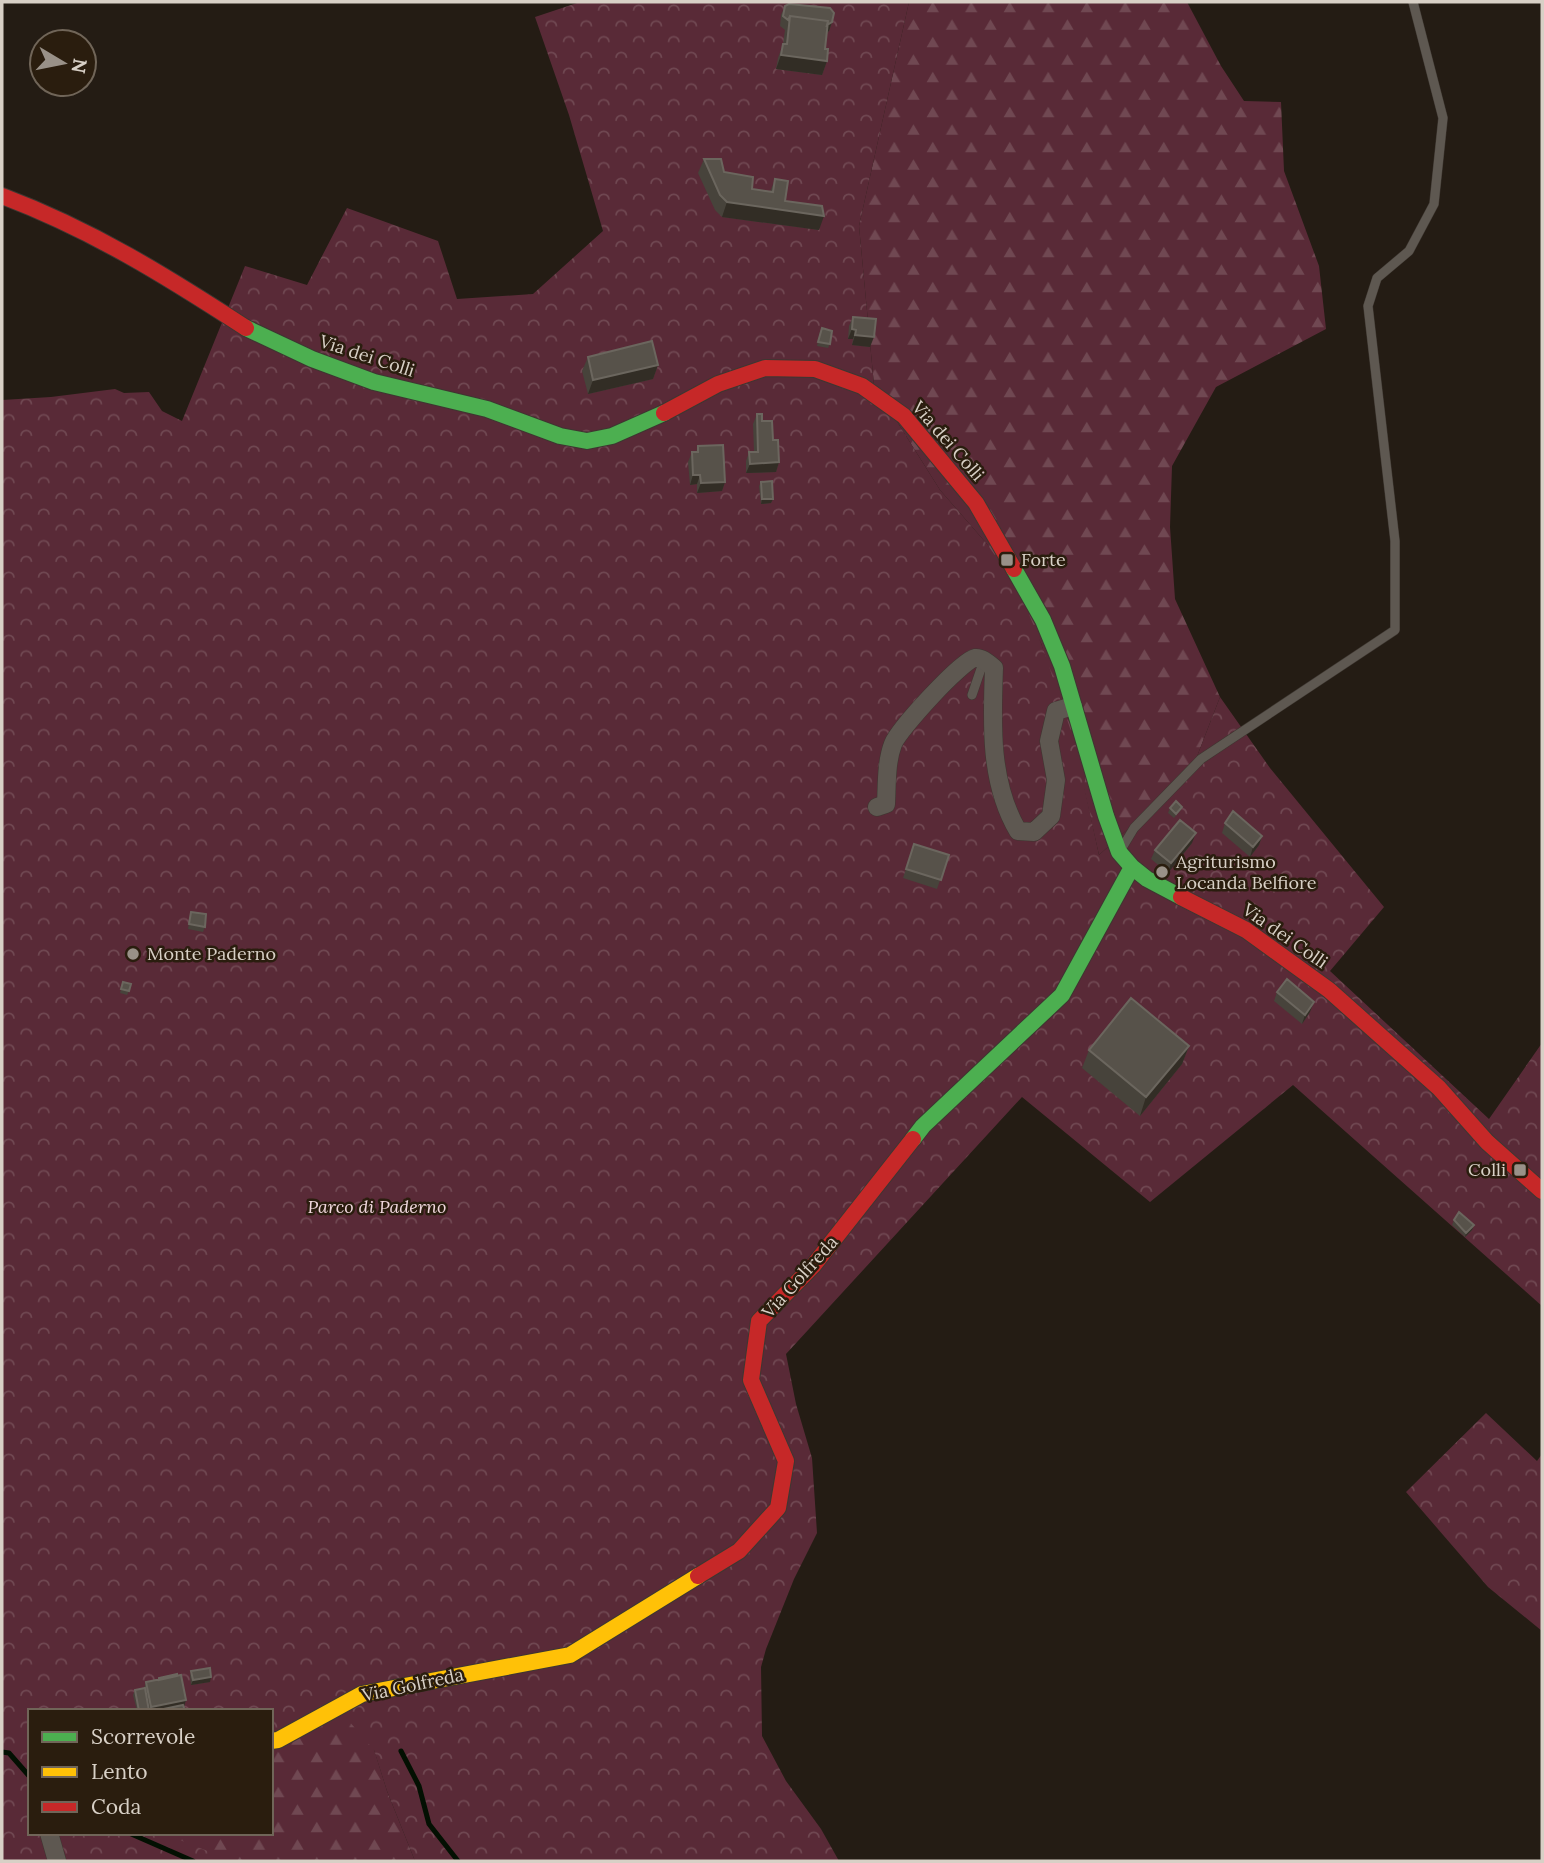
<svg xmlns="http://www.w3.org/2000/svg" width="1544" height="1863" font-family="Lora,serif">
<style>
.forest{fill:url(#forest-firs)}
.park{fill:url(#park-crowns)}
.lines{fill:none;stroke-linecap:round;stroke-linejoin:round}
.stream{stroke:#031002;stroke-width:5}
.lane-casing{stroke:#3e3731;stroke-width:10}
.street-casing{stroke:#3e3731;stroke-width:19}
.fast-casing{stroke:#3e3731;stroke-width:18}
.slow-casing{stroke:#3e3731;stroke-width:18}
.jam-casing{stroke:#3e3731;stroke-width:18}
.lane{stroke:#5e5851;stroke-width:9}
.street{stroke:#5e5851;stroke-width:18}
.fast{stroke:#4caf50;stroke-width:16}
.slow{stroke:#ffc107;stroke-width:16}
.jam{stroke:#c62828;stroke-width:16}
.wall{fill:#47433b}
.shaded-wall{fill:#322d25}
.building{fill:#57524a;stroke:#6b665e;stroke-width:2}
.poi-dot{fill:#999188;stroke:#2a1d0e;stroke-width:2.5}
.labels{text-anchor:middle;stroke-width:5;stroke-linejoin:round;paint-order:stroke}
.street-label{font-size:18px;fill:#d8d0c6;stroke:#2a1d0e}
.poi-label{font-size:18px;fill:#d8d0c6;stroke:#2a1d0e;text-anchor:start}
.park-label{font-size:18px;font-style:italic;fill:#f0d7dd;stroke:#2a1d0e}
</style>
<defs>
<pattern id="forest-firs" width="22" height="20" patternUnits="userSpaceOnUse" patternTransform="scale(1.75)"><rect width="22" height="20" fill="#592a37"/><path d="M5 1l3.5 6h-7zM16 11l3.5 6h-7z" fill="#704852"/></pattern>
<pattern id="park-crowns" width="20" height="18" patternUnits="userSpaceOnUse" patternTransform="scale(1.75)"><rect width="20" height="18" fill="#592a37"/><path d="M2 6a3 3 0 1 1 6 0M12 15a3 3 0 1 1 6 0" fill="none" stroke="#704852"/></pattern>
</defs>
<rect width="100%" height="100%" fill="#241c14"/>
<!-- forest -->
<path class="forest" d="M909,2H1187L1221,66L1244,101L1281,102L1284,171L1319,266L1326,329L1216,387L1172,466L1170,527L1175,599L1220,697L1191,772L1099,855L1083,784L1041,643L987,544L940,490L874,385L859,226Z
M349,1709L367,1727L387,1791L415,1861H2V1795L30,1833H271V1744Z"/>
<!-- park -->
<path class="park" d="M580,2H909L859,226L874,385L940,490L987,544L1018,588L1041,643L1086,775L1084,786L1099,855L1191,772L1220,697L1270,768L1384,907L1330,971L1489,1119L1542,1043V1306L1293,1085L1150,1202L1022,1097L786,1354L796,1404L812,1458L817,1533L794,1579L766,1649L761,1667L762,1736L786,1781L821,1829L839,1861H415L387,1791L374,1750L342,1713L271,1744V1711H30V1833H162L233,1861H2V400L51,397L115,389L124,393L149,392L162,411L182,421L245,266L307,285L347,208L438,241L457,299L533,294L603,231L569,115L535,17Z
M1486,1413L1537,1461L1542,1454V1631L1488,1587L1406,1492Z"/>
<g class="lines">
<!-- stream -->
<path class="stream" d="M401,1751L419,1786L429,1824L458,1861
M2,1752L9,1753L30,1777
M129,1833L193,1861"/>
<defs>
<path id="lane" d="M972,695L984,660
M1122,848L1134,828L1201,759L1395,630V541L1368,306L1377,278L1409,251L1434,204L1443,118L1413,2"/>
<path id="street" d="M877,807L886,804C887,785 886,762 893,744C899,729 961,661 975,658C982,657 989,664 994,668C992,722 989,782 1018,831L1034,832L1051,816L1056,780L1049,741L1056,711L1073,706
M49,1833L57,1861"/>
<path id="fast" d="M246,328L312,359L374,382L487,409L560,436L587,441L612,436L664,413
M1014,569L1043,620L1062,666L1106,816L1119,852L1132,867L1147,879L1181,897
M913,1139L923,1126L1062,995L1132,867"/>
<path id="slow" d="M271,1741L278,1740L362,1694L570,1655L698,1576"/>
<path id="jam" d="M2,196C92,230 166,276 246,328
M664,413L718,384L765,368L815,369L862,386L904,416L976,503L1014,569
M1181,897L1246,930L1329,990L1439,1088L1487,1142L1542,1191
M698,1576L739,1551L778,1508L786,1461L751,1380L759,1321L813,1266L913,1139"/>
</defs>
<!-- lane casing -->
<use href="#lane" class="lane-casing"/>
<!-- street casing -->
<use href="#street" class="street-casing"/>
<!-- fast casing -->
<use href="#fast" class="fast-casing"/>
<!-- slow casing -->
<use href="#slow" class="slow-casing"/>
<!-- jam casing -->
<use href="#jam" class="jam-casing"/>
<!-- lane -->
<use href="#lane" class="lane"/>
<!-- street -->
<use href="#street" class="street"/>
<!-- fast -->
<use href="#fast" class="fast"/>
<!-- slow -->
<use href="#slow" class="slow"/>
<!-- jam -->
<use href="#jam" class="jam"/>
</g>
<!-- wall -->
<path class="wall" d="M785,6L832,22L829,31L827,33L825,49L827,61L822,75L776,69L778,58L783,44L785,30L780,26L781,15Z
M704,159L752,189L770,192L775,179L785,201L819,230L722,217L715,210L698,173Z
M853,317L870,347L852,345L853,339H848L849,326Z
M820,332L830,344L828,348L817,346Z
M588,357L658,365L653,379L588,394L582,371Z
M757,414L762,421L773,440L779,462L776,472L746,473V461L749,452H754L753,424Z
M698,446L725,482L722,491L697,493V484L690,485L688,462L692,452H696Z
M761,482L773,499L771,503L761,504L759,486Z
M1182,807L1180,811L1174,818L1168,813L1170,808Z
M1225,823L1262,836L1259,845L1250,857L1222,833Z
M1192,843L1168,873L1151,859L1155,850Z
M914,844L949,855L937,889L903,878Z
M191,912L205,927L203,932L188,929Z
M123,982L129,991L127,995L120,993Z
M1277,992L1310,1012L1302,1024L1274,1001Z
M1189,1046L1182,1064L1140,1116L1082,1068L1089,1050Z
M1454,1220L1474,1225L1472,1230L1465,1237L1452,1225Z
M191,1671L210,1682L191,1685L190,1676Z
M159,1678L186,1700L184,1707L185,1711H137L133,1695L135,1690L144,1688L146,1682L158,1680Z"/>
<!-- shaded-wall -->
<path class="shaded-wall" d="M832,22L829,31L823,35L788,30Z
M781,55L827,61L822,75L776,69Z
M727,202L824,216L819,230L722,217Z
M852,329L856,330L853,339H848Z
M855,335L874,337L870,347L852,345Z
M658,365L653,379L588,394L593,380Z
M779,462L776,472L746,473L750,464Z
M693,475H700L697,484L690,485Z
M725,482L722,491L697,493L701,483Z
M762,499H773L771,503L761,504Z
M1196,833L1192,843L1168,873L1171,863Z
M1262,836L1259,845L1250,857L1253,847Z
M1314,1002L1310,1012L1302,1024L1305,1015Z
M1189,1046L1182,1064L1140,1116L1146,1097Z
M1474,1225L1472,1230L1465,1237L1466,1233Z
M211,1677L210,1682L191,1685L193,1680Z
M186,1700L183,1709L176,1711H150L151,1707Z"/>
<!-- building -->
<path class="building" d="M789,4L830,8L834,13L832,22L827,25L828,21L790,16L788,20L783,16L785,6Z
M790,16L828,21L825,49H828L827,61L781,55L783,44H787Z
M704,159H721L724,172L753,177L752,189L773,192L775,179L788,181L785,201L822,206L824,216L727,202L720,195Z
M853,317L876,319L874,337L855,335L856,330L852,329Z
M822,328L832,331L830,344L818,342Z
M652,341L658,365L593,380L588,357Z
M757,414H762V421H772L773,440H778L779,462L750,464L749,452H758Z
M723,445L725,482L701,483L700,475H693L692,452H698V446Z
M772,481L773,499H762L761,482Z
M1176,801L1182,807L1176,814L1170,808Z
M1233,811L1262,836L1253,847L1225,823Z
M1180,820L1196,833L1171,863L1155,850Z
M914,844L949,855L941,880L906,869Z
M191,912L206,914L205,927L189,924Z
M1287,979L1314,1002L1305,1015L1277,992Z
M123,982L131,984L129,991L121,989Z
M1131,998L1189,1046L1146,1097L1089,1050Z
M1459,1212L1474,1225L1466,1233L1454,1220Z
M210,1668L211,1677L193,1680L191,1671Z
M177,1674V1676L159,1680V1678Z
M181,1675L186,1700L151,1707L146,1682Z
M145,1688L149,1711H139L135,1690Z
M183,1705L185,1711H154Z"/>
<!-- markers -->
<g class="poi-dot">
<rect x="1000" y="553" width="14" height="14" rx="3.5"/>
<circle cx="1162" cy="872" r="7"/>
<circle cx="133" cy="954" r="7"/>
<rect x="1513" y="1163" width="14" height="14" rx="3.5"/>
</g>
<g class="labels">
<!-- street labels -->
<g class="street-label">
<text transform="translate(367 356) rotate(18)" y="6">Via dei Colli</text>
<text transform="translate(948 441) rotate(49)" y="6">Via dei Colli</text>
<text transform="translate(1285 936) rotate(35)" y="6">Via dei Colli</text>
<text transform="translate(800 1277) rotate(-48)" y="6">Via Golfreda</text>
<text transform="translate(413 1685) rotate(-12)" y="6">Via Golfreda</text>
</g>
<!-- poi labels -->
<g class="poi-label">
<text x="1021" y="566">Forte</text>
<text x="1176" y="868">Agriturismo<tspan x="1176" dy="21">Locanda Belfiore</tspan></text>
<text x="147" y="960">Monte Paderno</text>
<text x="1506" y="1176" text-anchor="end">Colli</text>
</g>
<!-- park labels -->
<g class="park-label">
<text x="377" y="1213">Parco di Paderno</text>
</g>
</g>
<!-- border -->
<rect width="1544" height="1863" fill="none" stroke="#d8d0c6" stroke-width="7"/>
<!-- legend -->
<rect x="28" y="1709" width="245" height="126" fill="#2a1d0e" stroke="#706558" stroke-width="2"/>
<rect x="42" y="1732" width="35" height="10" fill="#4caf50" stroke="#706558" stroke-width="2"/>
<text x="91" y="1744" font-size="21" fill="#d8d0c6">Scorrevole</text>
<rect x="42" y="1767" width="35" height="10" fill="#ffc107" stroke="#706558" stroke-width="2"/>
<text x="91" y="1779" font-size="21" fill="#d8d0c6">Lento</text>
<rect x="42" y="1802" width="35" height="10" fill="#c62828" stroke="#706558" stroke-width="2"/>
<text x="91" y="1814" font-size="21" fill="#d8d0c6">Coda</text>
<!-- north arrow -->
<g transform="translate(63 63) rotate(100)"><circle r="33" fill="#2a1d0e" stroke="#706558" stroke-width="2"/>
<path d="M0-5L12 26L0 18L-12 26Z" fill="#999188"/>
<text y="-10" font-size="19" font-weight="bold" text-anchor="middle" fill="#d8d0c6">N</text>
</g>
</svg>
